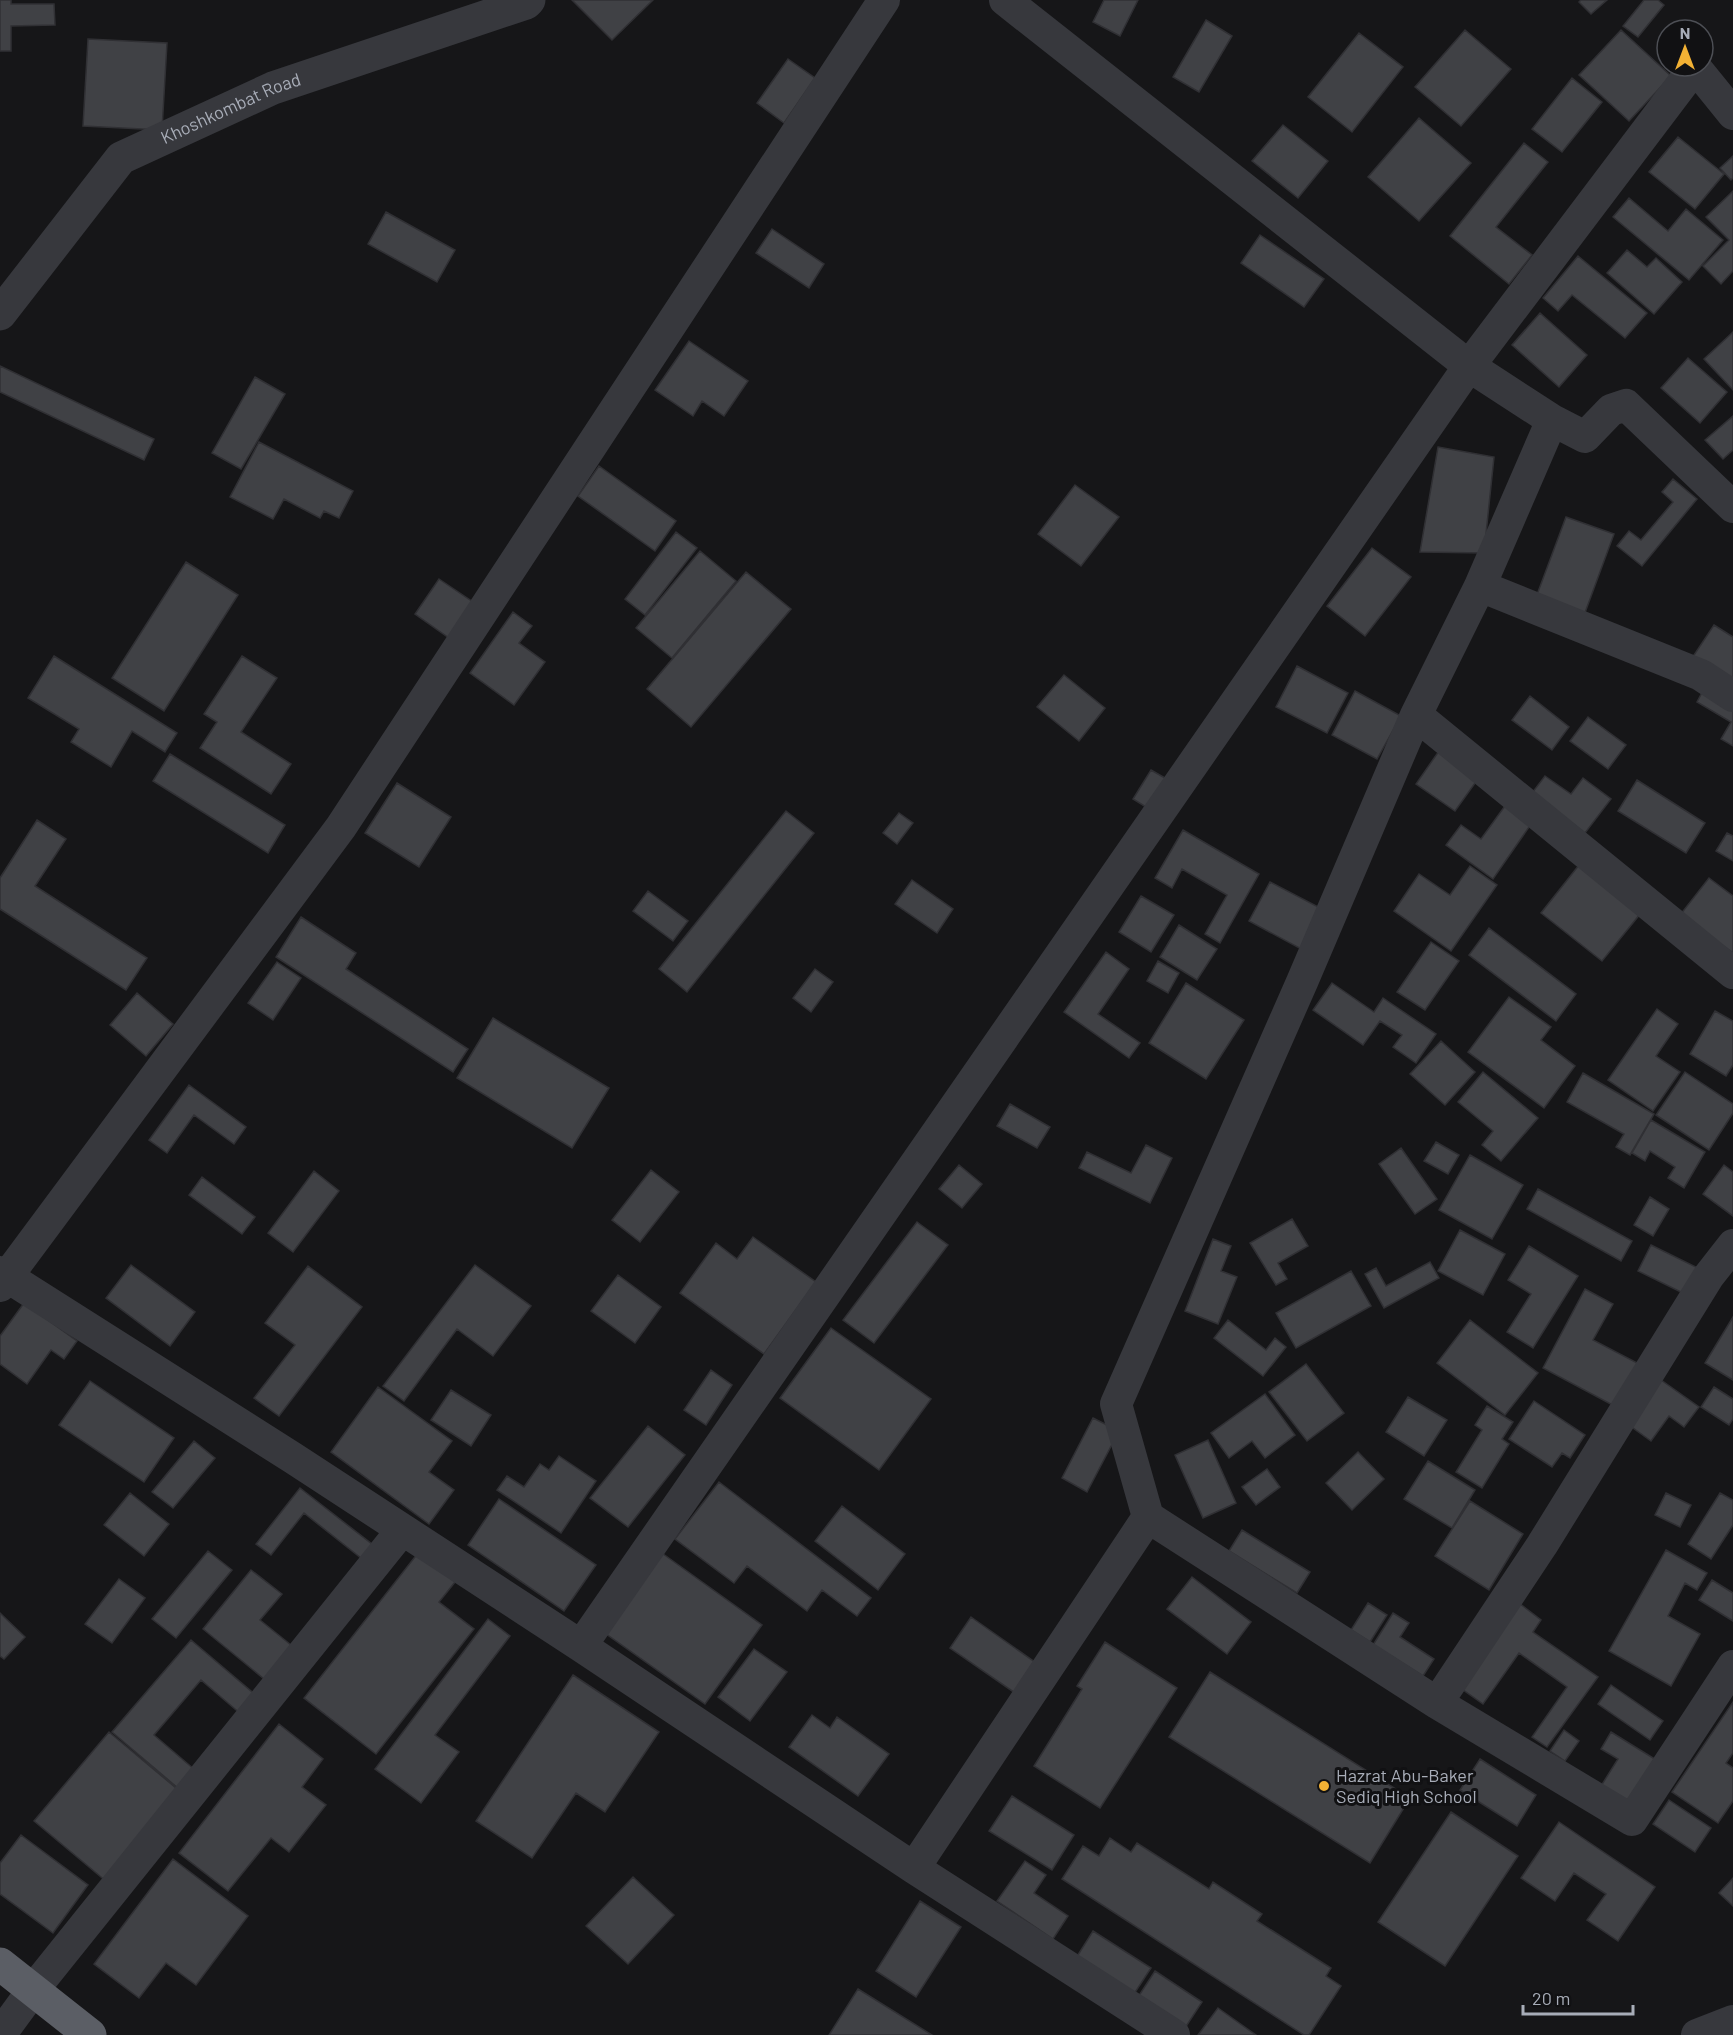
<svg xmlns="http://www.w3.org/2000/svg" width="1733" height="2035" font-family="Barlow,sans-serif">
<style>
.building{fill:#404145;stroke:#303034;stroke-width:1.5}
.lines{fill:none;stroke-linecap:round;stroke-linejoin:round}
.minor{stroke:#37383d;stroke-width:32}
.tertiary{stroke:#37383d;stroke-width:33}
.trunk{stroke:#5b5e65;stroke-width:33}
.poi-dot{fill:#f2b134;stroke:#111113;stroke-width:2}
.labels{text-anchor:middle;stroke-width:6;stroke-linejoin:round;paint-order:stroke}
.street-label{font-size:18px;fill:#a8adb8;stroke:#111113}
.poi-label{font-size:18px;fill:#a8adb8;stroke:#111113;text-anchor:start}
</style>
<rect width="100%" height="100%" fill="#161618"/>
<!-- building -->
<path class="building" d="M0,0H11V4H54L55,25L11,26V51H0Z
M572,0H653L612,40Z
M1104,0H1138L1120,36L1093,22Z
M1581,0H1607L1591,14L1579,2Z
M1644,0H1658L1664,5L1638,37L1623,26Z
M1206,20L1232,36L1199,92L1173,77Z
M1465,30L1511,69L1461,126L1415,87Z
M1621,30L1671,76L1629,121L1579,75Z
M1359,33L1403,67L1352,132L1308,97Z
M88,39L167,43L162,130L83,126Z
M788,59L815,78L784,123L757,103Z
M1572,78L1602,102L1562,152L1532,129Z
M1419,118L1471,163L1419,221L1368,177Z
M1283,125L1328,161L1298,198L1252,161Z
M1678,137L1724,174L1695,209L1649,172Z
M1524,143L1548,162L1496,227L1532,255L1509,284L1450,236Z
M1733,156V178L1731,180L1720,168Z
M1733,191V271L1721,284L1703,266L1729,240L1706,217Z
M1629,198L1668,231L1686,209L1723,240L1689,280L1613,217Z
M386,212L455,250L437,282L368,244Z
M772,229L824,264L809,288L756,253Z
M1260,235L1324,279L1304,307L1241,263Z
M1627,250L1647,267L1656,258L1682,282L1654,314L1607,273Z
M1578,256L1647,313L1625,338L1572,295L1558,311L1543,298Z
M1540,313L1587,355L1559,387L1512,345Z
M1733,332V390L1704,359Z
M689,341L748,381L724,416L702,401L693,416L655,390Z
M1688,358L1727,392L1700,423L1661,388Z
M0,366L154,439L144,460L0,392Z
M255,377L285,394L241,469L212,453Z
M1733,416V450L1723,459L1705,440Z
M259,442L353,491L339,518L324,511L320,518L284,499L273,519L230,497Z
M1438,447L1494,457L1484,553L1420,552Z
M599,466L676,521L655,551L578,496Z
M1673,479L1697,499L1642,566L1617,546L1629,531L1641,540L1673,502L1662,492Z
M1075,485L1119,517L1081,566L1038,534Z
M1566,517L1614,534L1583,618L1535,600Z
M676,532L697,548L645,615L625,599Z
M1372,548L1411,577L1365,636L1327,606Z
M700,551L736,581L672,658L636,628Z
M186,562L238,595L164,711L112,678Z
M746,572L791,609L691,727L647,689Z
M439,579L473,602L449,638L415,614Z
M513,612L532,626L519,643L545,662L514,705L470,673Z
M1714,625L1733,637V685L1692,658Z
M54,656L177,733L165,752L132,731L111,767L71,742L79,729L28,698Z
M242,656L277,678L241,732L291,764L271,794L200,748L217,722L204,714Z
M1297,666L1348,693L1327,733L1276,707Z
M1064,675L1105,708L1079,741L1037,707Z
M1705,687L1733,703V746L1721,739L1731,722L1697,702Z
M1355,691L1401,716L1377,759L1332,735Z
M1530,696L1569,727L1552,750L1512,720Z
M1588,717L1626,745L1608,769L1570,741Z
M1439,751L1478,779L1455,811L1416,784Z
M170,754L285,825L268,853L153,781Z
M1151,770L1172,782L1154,812L1133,799Z
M1545,776L1571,794L1583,778L1611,799L1585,833L1532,793Z
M1637,780L1705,823L1686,853L1618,811Z
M397,783L451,817L419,867L365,833Z
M1510,799L1536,817L1493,879L1446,845L1461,825L1481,839Z
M786,811L814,833L687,992L659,969Z
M899,813L913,823L897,844L883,833Z
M37,820L66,839L35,886L147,958L126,990L0,909V878Z
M1183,830L1259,874L1220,943L1205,934L1227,895L1182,869L1172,888L1155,878Z
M1727,833L1733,836V861L1716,851Z
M1583,860L1645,908L1602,961L1541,913Z
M1470,866L1497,885L1451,951L1394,911L1419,874L1450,895Z
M1709,878L1733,896V953L1680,915Z
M912,880L953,909L937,933L895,904Z
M1270,882L1326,911L1305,951L1249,921Z
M648,891L688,921L673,941L633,911Z
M1141,896L1174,915L1151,952L1119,932Z
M301,917L356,953L346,969L468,1049L453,1072L276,957Z
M1179,925L1217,949L1197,980L1160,957Z
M1489,928L1576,994L1556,1021L1469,955Z
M1431,942L1459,961L1425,1010L1397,992Z
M1106,952L1129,969L1098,1014L1140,1043L1129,1058L1064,1012Z
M1158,961L1179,973L1168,993L1147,981Z
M277,962L301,978L273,1020L248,1003Z
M815,969L833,982L811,1012L793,998Z
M1186,983L1244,1020L1206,1079L1149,1043Z
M1332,983L1374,1012L1383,998L1436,1034L1416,1063L1393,1047L1402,1035L1380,1021L1363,1045L1313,1010Z
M137,993L173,1024L146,1056L110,1025Z
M1509,997L1551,1027L1541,1040L1575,1066L1544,1108L1468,1052Z
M1657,1009L1678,1024L1656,1056L1680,1072L1653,1111L1608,1080Z
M1715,1011L1733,1021V1065L1726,1076L1690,1054Z
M493,1018L609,1088L572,1148L457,1078Z
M1441,1041L1475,1072L1445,1105L1410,1074Z
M1483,1072L1538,1118L1501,1161L1482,1145L1493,1131L1458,1102Z
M1685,1072L1733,1104V1113L1709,1150L1656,1115Z
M1583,1073L1654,1114L1630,1155L1616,1147L1624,1134L1567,1102Z
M189,1085L246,1127L234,1144L194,1115L167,1153L149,1140Z
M1010,1104L1050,1127L1037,1148L997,1126Z
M1651,1120L1705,1152L1684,1188L1668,1178L1675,1167L1650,1151L1645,1161L1632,1153Z
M1436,1142L1459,1155L1448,1174L1424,1161Z
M1146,1145L1172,1158L1150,1203L1079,1168L1087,1152L1131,1173Z
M1401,1148L1437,1199L1415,1214L1379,1164Z
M1470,1155L1523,1185L1492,1239L1439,1210Z
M959,1165L982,1184L962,1208L939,1189Z
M1724,1165L1733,1172V1216L1703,1194Z
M651,1170L679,1192L640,1242L612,1220Z
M314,1171L339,1191L293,1252L268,1233Z
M202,1177L255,1217L242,1234L189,1195Z
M1538,1189L1632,1241L1621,1261L1527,1209Z
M1650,1197L1669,1209L1653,1236L1634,1225Z
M1292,1219L1308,1246L1278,1263L1287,1279L1276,1285L1250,1243Z
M917,1222L948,1245L874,1343L843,1320Z
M1460,1230L1505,1254L1483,1295L1438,1271Z
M753,1237L816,1282L764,1354L680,1293L716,1243L737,1259Z
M1213,1239L1231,1246L1221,1271L1237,1277L1218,1324L1185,1311Z
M1651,1245L1706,1272L1693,1298L1638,1271Z
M1529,1246L1578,1276L1533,1348L1507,1332L1531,1294L1508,1280Z
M1430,1262L1439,1278L1384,1308L1365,1274L1376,1268L1386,1286Z
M131,1265L195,1312L170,1346L106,1298Z
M475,1265L531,1306L493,1356L457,1329L404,1401L383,1386Z
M308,1266L362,1307L279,1416L254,1398L295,1345L265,1323Z
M1351,1271L1371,1306L1296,1348L1276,1313Z
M618,1275L661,1307L635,1343L591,1311Z
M1585,1289L1613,1304L1593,1340L1643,1366L1620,1409L1543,1368Z
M24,1303L77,1341L64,1359L51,1350L27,1384L0,1364V1336Z
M1733,1317V1380L1705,1363Z
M1228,1320L1266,1350L1275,1338L1286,1347L1263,1376L1214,1338Z
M1470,1320L1538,1373L1505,1415L1437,1363Z
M831,1328L931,1399L879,1470L780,1398Z
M1306,1364L1344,1413L1307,1441L1269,1392Z
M711,1370L732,1385L706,1425L684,1410Z
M1654,1375L1699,1407L1684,1427L1669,1416L1651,1441L1622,1420Z
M90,1381L174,1438L144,1482L59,1425Z
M378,1387L452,1441L429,1472L454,1490L429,1524L331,1452Z
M1714,1387L1733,1399V1419L1729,1425L1701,1407Z
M451,1390L491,1415L471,1446L431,1420Z
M1265,1394L1295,1435L1265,1458L1252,1441L1229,1458L1211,1433Z
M1408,1397L1447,1420L1424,1456L1386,1432Z
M1534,1401L1585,1435L1570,1458L1562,1453L1552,1467L1509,1439Z
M1487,1406L1513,1422L1502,1439L1509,1444L1482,1488L1456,1472L1482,1430L1475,1425Z
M1093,1418L1119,1431L1087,1492L1062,1478Z
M648,1426L685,1455L628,1527L590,1498Z
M1208,1440L1236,1503L1203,1518L1175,1455Z
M194,1441L215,1458L173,1508L152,1492Z
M1358,1452L1384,1479L1352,1510L1326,1483Z
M559,1456L596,1481L561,1533L497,1490L507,1476L524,1487L540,1464L549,1470Z
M1428,1461L1475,1490L1452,1528L1404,1499Z
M1267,1469L1280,1487L1256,1505L1242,1487Z
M719,1482L871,1598L857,1616L822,1590L807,1611L747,1566L734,1583L675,1539Z
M300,1488L377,1548L366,1562L304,1513L271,1555L256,1544Z
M130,1493L169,1524L144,1556L104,1525Z
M1666,1493L1691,1505L1680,1527L1655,1515Z
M1720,1493L1733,1500V1525L1711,1559L1688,1544Z
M499,1499L596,1565L564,1611L468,1545Z
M1470,1501L1523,1534L1489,1590L1435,1556Z
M842,1506L905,1554L878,1590L815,1541Z
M1242,1530L1310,1572L1297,1593L1229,1551Z
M1666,1550L1707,1573L1697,1590L1685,1583L1668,1616L1700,1634L1671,1686L1609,1651Z
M208,1551L232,1570L176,1638L152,1619Z
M659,1551L762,1625L705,1704L602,1631Z
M418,1553L455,1582L439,1602L474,1629L376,1754L304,1698Z
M251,1570L282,1594L260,1620L296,1649L269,1683L203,1629Z
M1192,1577L1251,1622L1227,1654L1167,1609Z
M119,1579L145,1598L112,1643L85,1624Z
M1712,1580L1733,1593V1621L1699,1600Z
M1368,1603L1387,1615L1370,1642L1351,1630Z
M1519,1603L1541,1620L1533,1632L1598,1677L1547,1747L1532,1737L1567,1687L1519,1653L1483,1704L1459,1687Z
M0,1613L25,1637L4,1659L0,1656Z
M1393,1613L1409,1623L1400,1637L1434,1659L1423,1676L1373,1645Z
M971,1617L1039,1665L1018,1695L950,1648Z
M488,1619L510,1636L435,1735L459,1752L421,1803L375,1769Z
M191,1640L258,1697L242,1715L201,1680L154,1735L195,1770L179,1789L112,1732Z
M1105,1642L1177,1688L1100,1808L1034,1766L1082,1689L1077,1686Z
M754,1649L787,1672L750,1721L718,1697Z
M1210,1672L1410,1798L1370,1863L1169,1737Z
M573,1675L659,1732L605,1812L576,1793L532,1858L476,1821Z
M1611,1685L1663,1721L1650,1740L1598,1704Z
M1733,1702V1753L1726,1763L1733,1768V1801L1718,1823L1672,1792Z
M812,1715L830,1728L837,1717L889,1754L858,1796L789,1747Z
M279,1724L323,1759L302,1787L326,1805L289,1852L271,1838L228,1891L179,1853Z
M1564,1730L1579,1741L1565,1761L1550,1751Z
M109,1732L182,1793L107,1882L34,1821Z
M1611,1732L1658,1761L1631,1804L1601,1786L1618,1759L1601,1749Z
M1480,1759L1536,1795L1517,1826L1460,1790Z
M1012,1796L1074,1835L1052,1870L989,1831Z
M1669,1800L1711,1828L1695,1852L1653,1824Z
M1451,1812L1518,1856L1445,1966L1378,1922Z
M1559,1822L1655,1887L1618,1941L1587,1920L1606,1894L1574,1873L1555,1901L1521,1878Z
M21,1835L88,1885L53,1933L0,1894V1863Z
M1110,1838L1131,1852L1137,1843L1209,1889L1213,1882L1262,1914L1257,1921L1331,1968L1326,1976L1341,1986L1309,2035H1304L1062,1879L1083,1846L1099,1856Z
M173,1859L248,1916L196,1985L166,1963L139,1998L94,1964Z
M1025,1861L1046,1875L1034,1893L1068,1916L1053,1939L997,1901Z
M633,1877L674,1915L628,1964L586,1926Z
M1733,1878V1906L1719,1893Z
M920,1901L961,1927L916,1997L876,1971Z
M1093,1931L1151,1968L1134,1994L1076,1958Z
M1155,1971L1202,2002L1185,2028L1138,1997Z
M858,1989L932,2035H829Z
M1218,2008L1256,2035H1198Z"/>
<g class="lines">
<!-- minor -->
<path class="minor" d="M1005,0L1469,366L1552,420L1585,437L1611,410L1626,405L1733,507
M1480,586L1701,675L1733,696
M1416,715L1733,973
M0,1272L293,1458L581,1646L914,1868L1174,2035
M0,1286L341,827L884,0
M1148,1517L1437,1703L1632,1820L1733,1666
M581,1646L1469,366L1695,67L1733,114
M1437,1703L1542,1545L1708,1277L1733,1245
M914,1868L1148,1517L1116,1404L1302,982L1416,715L1480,586L1552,420
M0,2035L33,1990L402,1530
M1697,2035L1733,2021"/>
<!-- tertiary -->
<path class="tertiary" id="s1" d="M0,314L121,158L273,88L526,3L529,0"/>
<!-- trunk -->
<path class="trunk" d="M0,1964L90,2035"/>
</g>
<!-- markers -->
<circle class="poi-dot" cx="1324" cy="1786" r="6"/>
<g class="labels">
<!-- street labels -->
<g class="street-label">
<text dy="6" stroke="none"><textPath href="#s1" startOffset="318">Khoshkombat Road</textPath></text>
</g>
<!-- poi labels -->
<g class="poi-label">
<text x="1336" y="1782">Hazrat Abu-Baker<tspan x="1336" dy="21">Sediq High School</tspan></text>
</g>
</g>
<!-- north arrow -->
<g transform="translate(1685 48)"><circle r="28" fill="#111113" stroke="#4d4f55" stroke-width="1.5"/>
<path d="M0-4.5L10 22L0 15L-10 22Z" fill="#f2b134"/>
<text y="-9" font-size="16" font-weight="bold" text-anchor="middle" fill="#a8adb8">N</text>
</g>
<!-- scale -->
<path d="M1523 2005v9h110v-9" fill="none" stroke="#a8adb8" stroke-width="3"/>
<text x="1532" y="2005" font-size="18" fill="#a8adb8" stroke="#111113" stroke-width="4.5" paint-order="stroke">20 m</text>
</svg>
